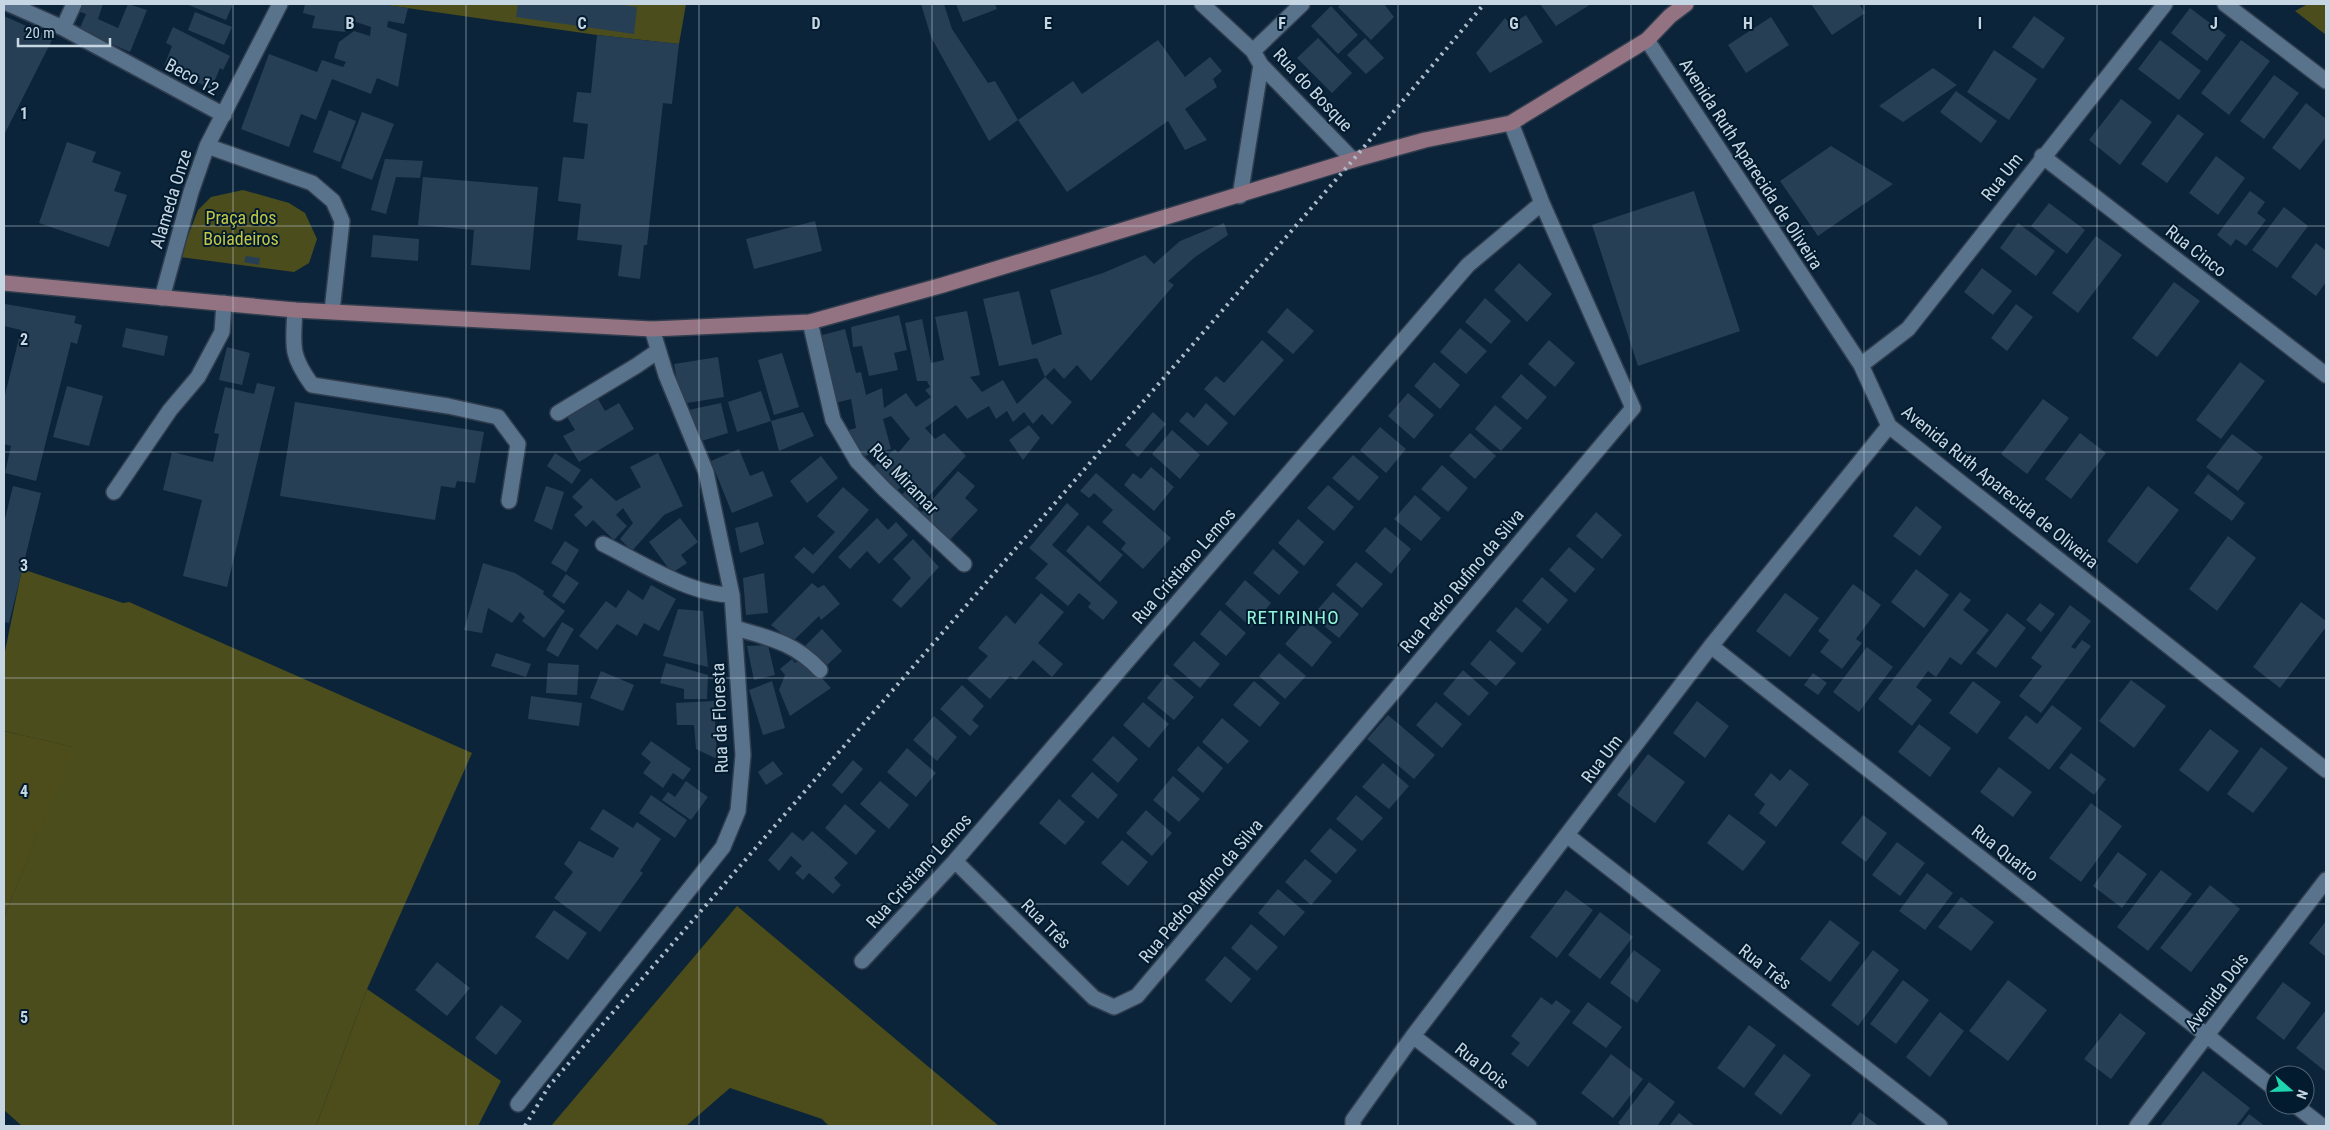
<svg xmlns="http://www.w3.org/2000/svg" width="2330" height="1130" font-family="'Roboto Condensed',sans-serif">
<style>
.green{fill:#4c4d1c}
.forest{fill:#4c4d1a}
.building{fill:#263f55}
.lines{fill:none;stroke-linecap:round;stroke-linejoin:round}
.lane-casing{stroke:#303d4e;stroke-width:18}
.street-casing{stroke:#303d4e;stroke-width:18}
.primary-casing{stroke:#303d4e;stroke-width:18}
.lane{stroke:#58738b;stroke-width:15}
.street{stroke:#58738b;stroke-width:15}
.primary{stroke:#937381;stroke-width:15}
.rail{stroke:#acbcca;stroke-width:4;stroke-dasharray:2.5 5;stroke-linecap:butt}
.grid{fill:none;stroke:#c7d6e3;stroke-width:1;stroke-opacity:0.55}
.labels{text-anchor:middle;stroke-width:4;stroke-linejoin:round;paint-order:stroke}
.street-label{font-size:18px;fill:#c7d6e3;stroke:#031b2e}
.park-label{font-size:18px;fill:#c3c744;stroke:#031b2e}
.neighbourhood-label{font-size:19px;letter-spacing:1px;fill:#93f4d9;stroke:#031b2e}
.grid-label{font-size:16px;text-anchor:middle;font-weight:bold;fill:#c7d6e3;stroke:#031b2e;stroke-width:4;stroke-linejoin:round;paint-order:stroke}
</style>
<rect width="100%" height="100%" fill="#0b2439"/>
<!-- green -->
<path class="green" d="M379,4H686L679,44L597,35Z
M2308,4H2326V35L2295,11Z
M243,190L289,203L305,213L317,239L309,263L294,272L180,257L198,210L211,197Z
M22,569L123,603L129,602L472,753L367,989L316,1126H22L4,1110V917L73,747L4,731V656Z"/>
<!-- forest -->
<path class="forest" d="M4,731L74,747L4,917Z
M737,906L999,1126H829L822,1119L730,1088L686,1126H551Z
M367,989L501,1081L478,1126H316Z"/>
<!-- building -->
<path class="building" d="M83,4H103L98,19L118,28L128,4L147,10L130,52L79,30L86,14L80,12Z
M186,4H233L226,20Z
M305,4H379L408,8L404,24L388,21L387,27L407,34L398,87L377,78L371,94L332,79L316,120L301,114L289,147L241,129L269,54L317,72L322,60L343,67L346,62L334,58L339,42L354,31L370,36L371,27L350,20L345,32L312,28L315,16L303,13Z
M518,4H617L637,7L634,34L516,17Z
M921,4H944L952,29L988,83L995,81L1018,120L989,141L931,37Z
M956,4H995L997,9L963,22Z
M1341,4H1384L1394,17L1371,40L1338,7Z
M1540,4H1591L1556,26Z
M1811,4H1859L1865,13L1832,35Z
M1331,6L1358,35L1338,54L1311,26Z
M2190,8L2226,35L2207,61L2171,33Z
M195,12L232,27L224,45L188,30Z
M1526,15L1543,42L1490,73L1476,53L1505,18L1511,25Z
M4,16L53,38L4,135Z
M2034,16L2065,38L2043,69L2012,47Z
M1771,17L1789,45L1746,73L1728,45Z
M173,27L230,56L223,70L220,68L211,89L164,66L172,46L166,43Z
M597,35L679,44L672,104L663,103L647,245H644L640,279L618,276L622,245L577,240L581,204L558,201L563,157L584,159L588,124L573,122L577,92L591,93Z
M1318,38L1352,73L1332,93L1297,58Z
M1365,38L1384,58L1366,74L1347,55Z
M1158,40L1185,77L1210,57L1222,71L1213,79L1217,87L1185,109L1207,140L1185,150L1168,121L1067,192L1018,120L1073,81L1082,94Z
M2160,40L2201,71L2179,100L2138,69Z
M2241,40L2270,61L2229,115L2201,93Z
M1994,50L2037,79L2009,120L1967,92Z
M1933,68L1957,85L1903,122L1879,106Z
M2274,75L2299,93L2264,139L2240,121Z
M1956,91L1997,121L1981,143L1940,112Z
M2121,99L2152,122L2120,165L2089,140Z
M2306,103L2326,119V137L2300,170L2272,148Z
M329,110L356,121L340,162L313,152Z
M362,112L394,124L372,180L341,168Z
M2178,114L2204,134L2167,183L2141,164Z
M67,142L96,152L92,162L121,172L114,191L127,195L109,247L39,223Z
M1831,146L1893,184L1818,236L1780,181Z
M2216,156L2245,178L2218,215L2189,193Z
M385,159L423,161L420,178L396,177L386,214L371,210Z
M423,177L538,187L530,270L471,265L474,230L418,225Z
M1694,191L1740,331L1638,366L1592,225Z
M2250,191L2265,202L2257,213L2266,220L2246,246L2236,239L2231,246L2217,235Z
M2049,203L2085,230L2067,254L2031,226Z
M2284,207L2308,226L2277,268L2252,250Z
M815,221L822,251L754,269L746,239Z
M1224,223L1228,235L1195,257L1168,281L1174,285L1091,381L1077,365L1064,379L1054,368L1045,377L1072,402L1052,425L1042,414L1033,424L1024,412L1013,422L1007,411L996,419L989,406L967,419L956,405L925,428L935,439L944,433L966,456L913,513L898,499L910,486L906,481L896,492L873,467L895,449L898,453L910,439L891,416L883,419L891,449L857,458L842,432L856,428L851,399L832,404L815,337L845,329L856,373L861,372L866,395L882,388L884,408L906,393L916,407L931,397L925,390L930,387L927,381H917L905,323L922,319L931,363L944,360L935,317L967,311L980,375L970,377L982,392L1003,380L1017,404L1045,377L1037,358L999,366L983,299L1019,291L1032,345L1062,334L1050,290L1103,273L1145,255L1154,264L1180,241Z
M2018,223L2055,251L2036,276L2000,248Z
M373,235L419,239L418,261L371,257Z
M2096,236L2122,255L2078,313L2052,293Z
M2316,243L2326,251V282L2316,296L2291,277Z
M246,256L260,258L259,265L244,262Z
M1519,263L1552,294L1527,322L1494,290Z
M1982,268L2012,291L1993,315L1964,292Z
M2174,282L2200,301L2157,357L2132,338Z
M1485,298L1511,321L1491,344L1465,322Z
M5,304L76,316L74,323L82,325L77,344L71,342L36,481L5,473L11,446L4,444V399L21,330L4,326Z
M2016,304L2033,317L2007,351L1991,338Z
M1287,308L1314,331L1293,354L1267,332Z
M899,315L907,350L894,353L898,370L869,376L862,346L853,347L851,327Z
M126,328L168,336L164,356L122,347Z
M1460,328L1487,351L1466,374L1440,352Z
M1262,340L1284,360L1234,416L1204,389L1216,376L1224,383Z
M1549,340L1575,363L1555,387L1528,364Z
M227,347L250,353L242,385L219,380Z
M782,353L799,407L774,415L758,360Z
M718,357L724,397L681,404L674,364Z
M1434,362L1460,385L1440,409L1414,386Z
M2240,362L2265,381L2221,439L2196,420Z
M1521,374L1547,397L1527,420L1501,397Z
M257,383L275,387L227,587L183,576L202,500L163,490L172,452L213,462L219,434L214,433L225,387L254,394Z
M67,386L103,396L89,446L53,437Z
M761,391L771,421L737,432L728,402Z
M1408,393L1434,415L1414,439L1388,416Z
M595,394L605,411L619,403L634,429L579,462L563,436L575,430L564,412Z
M2043,399L2069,418L2027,474L2001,454Z
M295,402L484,432L475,483L457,481L455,488L441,486L435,520L280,496Z
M721,403L728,433L695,443L684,411Z
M1206,403L1228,423L1208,446L1179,421L1187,412L1194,418Z
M1495,405L1522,428L1501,451L1475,429Z
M803,412L814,436L779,451L771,421Z
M1153,412L1166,424L1138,457L1125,445Z
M1029,425L1040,438L1023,460L1009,440Z
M1380,427L1406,449L1386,473L1360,450Z
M1172,430L1200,455L1180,479L1152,454Z
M1470,433L1496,456L1475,479L1449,456Z
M2080,433L2106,453L2071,499L2045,479Z
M2232,434L2263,457L2238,491L2206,467Z
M739,449L750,476L763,471L773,496L732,513L711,461Z
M555,453L581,470L572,484L547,466Z
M658,453L683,506L664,515L632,551L620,539L633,523L623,508L616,515L627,526L614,540L593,520L586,527L574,515L583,507L572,497L591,478L616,501L641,487L630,467Z
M1353,455L1379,477L1359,501L1332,478Z
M821,456L838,478L807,503L790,481Z
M1442,465L1468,488L1448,512L1421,489Z
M1151,467L1174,487L1154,511L1124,485L1133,473L1141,479Z
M958,471L975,486L965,498L978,510L947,543L918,516Z
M1096,473L1171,538L1143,569L1121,549L1126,543L1102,522L1113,510L1094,493L1089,498L1080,491Z
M2208,474L2245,503L2232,521L2194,493Z
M1328,485L1354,507L1334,531L1307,508Z
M13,486L41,493L9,623L4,622V523Z
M546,486L564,492L552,530L534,521Z
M2148,486L2179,510L2137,564L2107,541Z
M843,487L869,510L813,574L794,557L804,547L813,555L835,532L817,516Z
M1415,495L1441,518L1421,541L1394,519Z
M1067,503L1079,514L1052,545L1118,602L1103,620L1088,607L1091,603L1079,593L1068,606L1035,578L1048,564L1029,548Z
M1916,506L1942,527L1920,556L1893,536Z
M1596,512L1622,535L1602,559L1576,536Z
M680,518L698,542L681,555L687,563L672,573L649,542Z
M877,518L888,530L896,522L908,535L879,564L867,551L850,569L838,557Z
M1298,519L1324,542L1304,566L1278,543Z
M758,522L764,544L740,553L735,528Z
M1088,525L1123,555L1100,582L1066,551Z
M1385,527L1411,549L1391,574L1365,551Z
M2228,536L2256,558L2217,611L2189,589Z
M913,539L939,567L901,608L892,600L911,578L893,559Z
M565,541L579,550L566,572L551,563Z
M1569,547L1595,569L1575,593L1549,570Z
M1273,549L1299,572L1279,595L1253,573Z
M1356,562L1383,584L1362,608L1336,585Z
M483,563L515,573L544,591L543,594L565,611L544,638L522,621L525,617L520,612L512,623L488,608L482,633L464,630Z
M1916,569L1949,595L1924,628L1891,602Z
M764,573L768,613L746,615L743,578Z
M566,574L579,583L564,604L552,596Z
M1542,577L1568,600L1548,624L1522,601Z
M1245,580L1271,603L1251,627L1225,604Z
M812,583L818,588L824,585L840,604L821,620L819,616L792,642L771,625Z
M1853,584L1881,605L1856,639L1862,643L1842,669L1820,652L1829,640L1818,631Z
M651,585L676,599L659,631L644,623L637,636L617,624L597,650L579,636L606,601L616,608L628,590L643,600Z
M1333,592L1359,614L1339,638L1312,616Z
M1960,592L1971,600L1963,610L1989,630L1961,665L1950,657L1936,677L1928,671L1916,687L1932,700L1912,726L1878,699Z
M1041,593L1064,612L1038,643L1063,664L1052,677L1033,660L1016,680L1010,676L990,699L967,679L988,656L978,648L1006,615L1015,624Z
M1785,593L1819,618L1790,657L1756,631Z
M2301,602L2326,621V627L2280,688L2253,667Z
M2040,603L2055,614L2041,632L2026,620Z
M2070,605L2091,621L2071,647L2075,649L2082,640L2091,646L2041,713L2019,696L2042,666L2031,658Z
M1516,607L1542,629L1522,653L1496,631Z
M678,609L703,611L708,667L663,656Z
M1220,610L1246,633L1226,656L1200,634Z
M2007,613L2026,628L1996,668L1976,653Z
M1306,620L1332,642L1312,667L1285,644Z
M562,622L574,629L558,657L546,650Z
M822,629L842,651L823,669L803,648Z
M1490,640L1516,663L1496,686L1470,664Z
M1194,641L1220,664L1200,688L1173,665Z
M768,645L775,675L754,680L747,646Z
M1867,647L1893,667L1859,712L1833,692Z
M496,653L531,664L526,677L491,666Z
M1279,653L1306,676L1285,699L1259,676Z
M803,658L831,688L790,716L779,690L785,675L780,669L792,659L795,663Z
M548,663L579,665L577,695L546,693Z
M666,663L708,675L707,699H684V689L660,683Z
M1463,670L1489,693L1469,716L1443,694Z
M601,671L634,685L623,711L590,698Z
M1813,673L1827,683L1818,695L1804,685Z
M1167,674L1194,697L1174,720L1147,698Z
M2131,680L2166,706L2134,748L2099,721Z
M772,681L785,728L763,735L749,690Z
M1254,681L1280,703L1260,727L1233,705Z
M1973,681L2001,702L1977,734L1949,713Z
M962,685L984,706L972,720L979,726L970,736L940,709Z
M531,696L582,703L579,726L528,719Z
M714,701L717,759L696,749L694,725H677L676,703Z
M1697,701L1729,726L1705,758L1673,733Z
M1143,702L1169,724L1149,748L1123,725Z
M1436,702L1462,724L1442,748L1416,725Z
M2052,705L2082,728L2049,770L2008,738L2026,715L2037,724Z
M1388,715L1435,755L1414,779L1367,739Z
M934,716L957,737L937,761L913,740Z
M1222,718L1249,741L1228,764L1202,742Z
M1919,724L1951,748L1930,777L1898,752Z
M2210,729L2239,751L2208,792L2179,770Z
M1113,736L1138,759L1118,783L1092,760Z
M651,741L691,769L683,780L673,773L663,788L643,773L651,762L641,754Z
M1198,746L1223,768L1203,793L1177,770Z
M2261,747L2288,768L2253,813L2227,794Z
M907,748L936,773L916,797L887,772Z
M2071,753L2106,779L2094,795L2059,768Z
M1648,754L1685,782L1655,823L1617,795Z
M853,760L863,769L842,794L832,785Z
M773,761L783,774L766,785L758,772Z
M1383,763L1409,786L1389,809L1362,787Z
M1999,767L2032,792L2013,817L1980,792Z
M1790,769L1809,784L1776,827L1759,813L1765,804L1754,795L1771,773L1780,781Z
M1092,772L1118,795L1098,819L1071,796Z
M1173,776L1200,799L1179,822L1153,800Z
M686,781L708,797L691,820L662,800L668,792L675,797Z
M880,781L909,805L889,829L860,804Z
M651,795L687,820L675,838L639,813Z
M1356,795L1383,818L1362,841L1336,819Z
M1059,799L1085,822L1065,845L1039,823Z
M2091,803L2122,826L2081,882L2049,858Z
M845,804L876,831L856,855L825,828Z
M603,809L633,828L637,822L661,839L640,871L643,873L600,932L554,898L573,872L564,864L579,841L613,858L619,848L590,829Z
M1146,810L1172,833L1152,856L1126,833Z
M1729,814L1766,842L1743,871L1707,843Z
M1863,815L1887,833L1866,862L1841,843Z
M1330,828L1357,850L1336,874L1310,851Z
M812,831L848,863L834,878L841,885L833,894L809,873L803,880L795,873L802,866L791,856L779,871L768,860L792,832L803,841Z
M1122,840L1148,862L1128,886L1101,863Z
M1897,842L1925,863L1900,896L1872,875Z
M2118,852L2147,874L2122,908L2093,886Z
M1305,859L1332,881L1311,905L1285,882Z
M2161,870L2192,894L2148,951L2117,927Z
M1927,873L1953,893L1925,930L1899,911Z
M2210,885L2240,909L2191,972L2160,948Z
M1278,889L1305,912L1284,936L1258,913Z
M1566,890L1593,910L1557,958L1530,937Z
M1961,897L1994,922L1971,951L1938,927Z
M554,910L587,933L568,960L535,937Z
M1600,912L1633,937L1600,979L1568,955Z
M1830,920L1860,943L1830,982L1800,959Z
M2326,921V957L2309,943Z
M1251,924L1278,947L1257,971L1231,948Z
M1634,950L1661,970L1637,1003L1610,983Z
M1873,950L1899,970L1858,1026L1831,1005Z
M1225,956L1251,979L1231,1003L1205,980Z
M437,962L470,988L447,1016L415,990Z
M1903,980L1929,1000L1896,1044L1870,1024Z
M2008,980L2047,1010L2008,1061L1969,1031Z
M2283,982L2311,1003L2284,1040L2256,1018Z
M1541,997L1552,1005L1556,1000L1571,1011L1528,1067L1511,1054L1520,1043L1511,1036Z
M1588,1002L1622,1027L1606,1048L1572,1023Z
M501,1005L522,1021L496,1055L475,1038Z
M2326,1010V1072L2296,1048Z
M1940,1012L1964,1031L1930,1077L1906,1057Z
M2120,1013L2146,1033L2111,1079L2084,1059Z
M1749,1025L1776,1045L1744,1088L1717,1068Z
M1611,1054L1643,1079L1613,1118L1581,1093Z
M1784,1054L1811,1075L1781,1115L1754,1094Z
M2203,1071L2250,1108L2236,1126H2160Z
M1649,1082L1675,1102L1657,1126H1622L1618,1123Z
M1860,1112L1879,1126H1850Z
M1679,1113L1695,1126H1669Z
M2249,1114L2265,1126H2240Z"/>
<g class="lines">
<defs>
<path id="lane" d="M295,310C293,346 290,355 312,385L448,406L498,417L518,444L509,501
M114,492L170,410L198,377L222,332L224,303
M735,628C770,638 795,643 820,670"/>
<path id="street" d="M9,4L63,28L224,115
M1202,4L1253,51L1261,65L1353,160
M2225,4L2326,81
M63,28L74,4
M1647,40L1861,365L1889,426L2326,770
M1253,51L1302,4
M207,146L312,183L333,201L342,221L332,311
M2042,156L2326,375
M1240,196L1261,65
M162,298L191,192L207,146L280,4
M810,322L833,420L857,461L885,490L964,564
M1861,365L1908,329L2165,4
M558,413L636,366L658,351
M603,544C640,562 690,595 732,595
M1711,646L2275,1089
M1568,836L1940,1126
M955,861L1094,998L1114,1007L1137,996L1633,408L1542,203L1511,123
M862,961L955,861L1468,265L1542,203
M1413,1036L1529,1126
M518,1104L723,847L738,811L743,755L732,595L706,472L666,375L652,329
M2295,1105L2322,1126
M1353,1126V1120L1413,1036L1711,646L1889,426
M2137,1126L2326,880"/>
<path id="primary" d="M4,283L295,310L652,329L810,322L943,285L1353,160L1425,140L1511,123L1647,40L1670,16L1686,4"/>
</defs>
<!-- lane casing -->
<use href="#lane" class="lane-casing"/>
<!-- street casing -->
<use href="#street" class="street-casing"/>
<!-- primary casing -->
<use href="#primary" class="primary-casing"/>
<!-- lane -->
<use href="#lane" class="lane"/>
<!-- street -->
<use href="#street" class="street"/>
<!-- primary -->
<use href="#primary" class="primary"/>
<!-- rail -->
<path class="rail" d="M525,1126L549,1086L1353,160L1484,4"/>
</g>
<!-- grid -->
<path class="grid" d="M233,4V1126M466,4V1126M699,4V1126M932,4V1126M1165,4V1126M1398,4V1126M1631,4V1126M1864,4V1126M2097,4V1126M4,226H2326M4,452H2326M4,678H2326M4,904H2326"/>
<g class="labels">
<!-- street labels -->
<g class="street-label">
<text transform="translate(192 77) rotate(28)" y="6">Beco 12</text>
<text transform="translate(1313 90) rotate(47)" y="6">Rua do Bosque</text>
<text transform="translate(1751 164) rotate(57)" y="6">Avenida Ruth Aparecida de Oliveira</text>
<text transform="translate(2002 177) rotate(-52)" y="6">Rua Um</text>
<text transform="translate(171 199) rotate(-73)" y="6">Alameda Onze</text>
<text transform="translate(2196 251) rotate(38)" y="6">Rua Cinco</text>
<text transform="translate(904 479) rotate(46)" y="6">Rua Miramar</text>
<text transform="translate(2000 487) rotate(39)" y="6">Avenida Ruth Aparecida de Oliveira</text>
<text transform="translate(1184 566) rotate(-49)" y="6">Rua Cristiano Lemos</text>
<text transform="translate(1462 581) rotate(-50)" y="6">Rua Pedro Rufino da Silva</text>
<text transform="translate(720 718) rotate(-92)" y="6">Rua da Floresta</text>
<text transform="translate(1602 759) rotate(-53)" y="6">Rua Um</text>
<text transform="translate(2005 853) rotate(38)" y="6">Rua Quatro</text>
<text transform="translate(919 871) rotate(-48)" y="6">Rua Cristiano Lemos</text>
<text transform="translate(1201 891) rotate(-50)" y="6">Rua Pedro Rufino da Silva</text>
<text transform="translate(1046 924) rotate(45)" y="6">Rua Três</text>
<text transform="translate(1765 967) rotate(38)" y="6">Rua Três</text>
<text transform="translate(2217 992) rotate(-53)" y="6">Avenida Dois</text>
<text transform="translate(1482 1066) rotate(38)" y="6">Rua Dois</text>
</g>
<!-- park labels -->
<g class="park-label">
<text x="241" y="224">Praça dos<tspan x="241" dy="21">Boiadeiros</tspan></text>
</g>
<!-- neighbourhood labels -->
<g class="neighbourhood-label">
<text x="1293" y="624">RETIRINHO</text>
</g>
</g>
<g class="grid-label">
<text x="350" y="29">B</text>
<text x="582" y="29">C</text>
<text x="816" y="29">D</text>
<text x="1048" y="29">E</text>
<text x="1282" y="29">F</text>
<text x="1514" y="29">G</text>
<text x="1748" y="29">H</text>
<text x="1980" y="29">I</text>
<text x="2214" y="29">J</text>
<text x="24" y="119">1</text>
<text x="24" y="345">2</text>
<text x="24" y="571">3</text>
<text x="24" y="797">4</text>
<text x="24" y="1023">5</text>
</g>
<!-- border -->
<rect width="2330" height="1130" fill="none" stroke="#c7d6e3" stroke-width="10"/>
<!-- north arrow -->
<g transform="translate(2290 1090) rotate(110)"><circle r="24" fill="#031b2e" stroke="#516676"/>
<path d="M0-4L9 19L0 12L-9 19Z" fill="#1fd5b0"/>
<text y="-8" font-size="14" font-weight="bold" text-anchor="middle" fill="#c7d6e3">N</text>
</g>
<!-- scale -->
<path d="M18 38v8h92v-8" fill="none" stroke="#c7d6e3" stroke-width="2.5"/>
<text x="25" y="38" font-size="15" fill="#c7d6e3" stroke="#031b2e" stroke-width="4" paint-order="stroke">20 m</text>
</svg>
